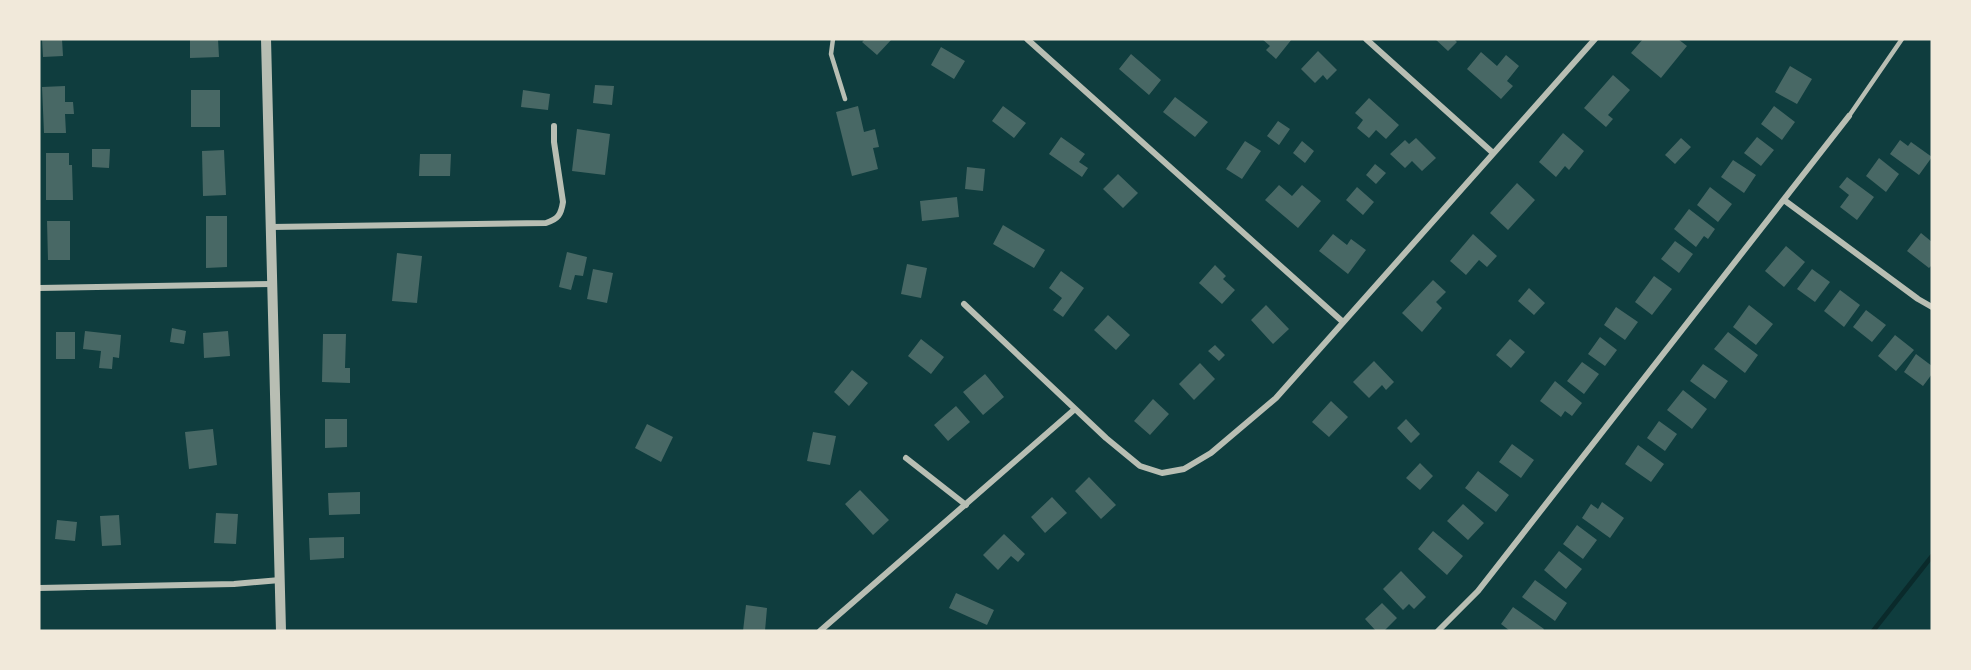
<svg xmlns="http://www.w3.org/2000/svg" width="1971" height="670" font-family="Roboto,sans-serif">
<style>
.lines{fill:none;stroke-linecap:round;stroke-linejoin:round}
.stream{stroke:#0a2a2b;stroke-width:4.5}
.building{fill:#486865}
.service{stroke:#b8beb3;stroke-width:4.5}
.minor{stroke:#b8beb3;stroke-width:6}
.tertiary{stroke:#b8beb3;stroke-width:10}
</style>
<rect width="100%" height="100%" fill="#0f3d3e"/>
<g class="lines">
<!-- stream -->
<path class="stream" d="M1873,631L1932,556"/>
</g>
<!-- building -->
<path class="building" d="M42,39H62L63,56L43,57Z
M190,39H218L219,57L190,58Z
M865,39H892L877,55L862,42Z
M1262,39H1292L1276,59L1266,50L1270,46Z
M1435,39H1454L1457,42L1448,51Z
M1643,39H1678L1687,46L1661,78L1631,53Z
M941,47L965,61L954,79L931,65Z
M1318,51L1337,70L1327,80L1323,75L1315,83L1301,69Z
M1481,52L1497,66L1506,55L1519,66L1507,81L1513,86L1501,99L1467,69Z
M1131,54L1161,80L1149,95L1119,69Z
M1790,66L1812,79L1797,104L1775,92Z
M1613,75L1630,90L1608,115L1613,119L1606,127L1584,108Z
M595,85L614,86L612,105L593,103Z
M65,86V102H73L74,114H65L66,133H44L42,87Z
M191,90H220V127H191Z
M523,90L550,94L548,110L521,107Z
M1175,97L1208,122L1195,137L1163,112Z
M1369,98L1399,125L1386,139L1376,130L1369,138L1357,128L1363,120L1355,113Z
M858,106L864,132L875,129L879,147L873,148L878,169L852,176L836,112Z
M1003,106L1026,123L1014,138L992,121Z
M1774,106L1795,122L1782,140L1761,124Z
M1278,121L1290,129L1279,145L1267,136Z
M577,129L610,134L605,175L572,171Z
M1563,133L1584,151L1569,170L1565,166L1556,177L1539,162Z
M1061,137L1085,154L1079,162L1088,168L1082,177L1049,154Z
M1757,137L1774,150L1761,166L1744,153Z
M1416,138L1436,158L1422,171L1412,161L1405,168L1390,154L1405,140L1409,144Z
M1681,138L1691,147L1675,164L1665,155Z
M1900,140L1908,146L1911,142L1932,157L1919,175L1890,154Z
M1245,141L1261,151L1242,179L1226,169Z
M1302,141L1314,151L1305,163L1293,153Z
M92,149H110L109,168L92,167Z
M224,150L226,195L203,196L202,151Z
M46,153H69V165H72L73,200H46Z
M420,154H451L450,176H419Z
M1879,158L1899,174L1886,192L1866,176Z
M1733,160L1756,175L1744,193L1721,177Z
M1375,164L1386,173L1376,184L1366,175Z
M967,167L985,169L983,191L965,189Z
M1118,174L1138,193L1123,208L1103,189Z
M1847,177L1874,197L1857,220L1840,207L1849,195L1839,187Z
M1517,183L1535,200L1508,230L1490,213Z
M1279,185L1292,196L1302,185L1321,201L1298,228L1265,200Z
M1357,187L1374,202L1363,215L1346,200Z
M1710,187L1732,204L1718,222L1697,205Z
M957,197L959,217L922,221L920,201Z
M1689,209L1715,229L1708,239L1704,236L1696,247L1674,229Z
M206,216H227V267L206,268Z
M47,221H70V260H48Z
M1003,225L1045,250L1034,268L993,244Z
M1921,233L1932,242V265L1929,268L1907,251Z
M1333,234L1347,245L1351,239L1366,250L1348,274L1319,251Z
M1473,234L1497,256L1487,267L1479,260L1466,275L1450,261Z
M1675,241L1693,254L1679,273L1661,259Z
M1786,246L1805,262L1784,287L1765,271Z
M567,252L587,257L583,276L575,275L571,290L559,287Z
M397,253L422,256L417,303L392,301Z
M907,264L927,268L921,298L901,294Z
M1215,265L1226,276L1223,279L1235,290L1222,304L1199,283Z
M593,269L613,273L607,303L587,299Z
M1812,269L1830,282L1815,302L1797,289Z
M1061,271L1084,288L1063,317L1053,310L1062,298L1049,288Z
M1654,276L1672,289L1652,315L1635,302Z
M1433,280L1446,292L1436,302L1442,308L1422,332L1402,313Z
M1529,288L1545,303L1534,315L1518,301Z
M1840,290L1860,305L1844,327L1824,311Z
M1266,305L1289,329L1273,344L1251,320Z
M1749,305L1773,324L1756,345L1733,327Z
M1616,307L1638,322L1625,340L1604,325Z
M1866,310L1886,325L1872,342L1853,327Z
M1108,315L1130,335L1116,350L1094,330Z
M172,328L186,331L184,344L170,342Z
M85,331L121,335L119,358L113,357L112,369L99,368L101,351L83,349Z
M228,331L230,356L204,358L203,333Z
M56,332H75V359H56Z
M1728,332L1758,355L1745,373L1714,349Z
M323,334H346L345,368H350V383L322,382Z
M1895,335L1914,350L1896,371L1878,356Z
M1600,337L1617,350L1605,366L1588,354Z
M921,339L944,357L931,374L908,356Z
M1510,339L1525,352L1511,368L1496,355Z
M1215,345L1225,355L1219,361L1208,351Z
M1916,354L1932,366V374L1923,386L1904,372Z
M1374,361L1394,382L1386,390L1382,385L1369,398L1353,382Z
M1582,362L1599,374L1584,394L1567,381Z
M1200,363L1215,379L1194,400L1179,384Z
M1703,364L1728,381L1715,399L1690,381Z
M852,370L868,383L849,406L834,392Z
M985,374L1004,397L983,415L963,392Z
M1555,381L1582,403L1572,416L1565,411L1561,417L1540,401Z
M1683,390L1707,409L1692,429L1667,410Z
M1153,399L1169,414L1150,435L1134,421Z
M1331,401L1348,417L1329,437L1312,422Z
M956,406L970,422L948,441L934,425Z
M325,419H347V447L325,448Z
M1406,419L1420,434L1411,443L1397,428Z
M1659,421L1677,434L1665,451L1647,438Z
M647,424L673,437L661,462L635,448Z
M213,429L217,465L189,469L185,432Z
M813,432L836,436L830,465L807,461Z
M1512,444L1534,460L1521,478L1499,462Z
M1638,445L1664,464L1651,482L1625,464Z
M1420,463L1433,476L1420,490L1406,478Z
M1478,471L1509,495L1496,512L1465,488Z
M1089,477L1116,505L1101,519L1075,491Z
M860,490L889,520L873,535L845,504Z
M360,492V514L329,515L328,493Z
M1052,497L1067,513L1045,533L1031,517Z
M1602,502L1624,518L1610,538L1582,518L1591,504L1598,509Z
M1463,504L1484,523L1468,540L1447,521Z
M216,513L238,514L236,544L214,543Z
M119,515L121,545L102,546L100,516Z
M57,520L77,522L75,541L55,539Z
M1577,525L1597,540L1583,559L1563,544Z
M1433,531L1463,556L1447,575L1418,549Z
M1004,534L1025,554L1018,562L1011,556L998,570L983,555Z
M344,537V558L310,560L309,538Z
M1559,551L1582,569L1566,589L1544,570Z
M1401,571L1426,597L1414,609L1409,604L1403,610L1383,589Z
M1535,580L1567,603L1555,621L1522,597Z
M956,593L994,610L987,625L949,608Z
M1382,603L1397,618L1384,631H1376L1365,619Z
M746,605L767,608L765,631H743Z
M1513,607L1544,629L1543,631H1510L1501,624Z"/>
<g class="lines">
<!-- service -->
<path class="service" d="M833,39L831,54L845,99
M1849,116L1902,39"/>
<!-- minor -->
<path class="minor" d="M1027,39L1343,322
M1366,39L1493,153
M1784,200L1918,299L1932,307
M271,227L546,223C558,219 561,215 563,202L554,142V126
M39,288L272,284
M964,304L1106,438L1140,466L1162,473L1184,469L1211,453L1276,398L1595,39
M906,458L966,505
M39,588L234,584L280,580
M820,631L1075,409
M1438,631L1478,591L1849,116"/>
<!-- tertiary -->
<path class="tertiary" d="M266,39L281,631"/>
</g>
<!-- border -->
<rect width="1971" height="670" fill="none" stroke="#f1e9da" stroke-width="81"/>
</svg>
